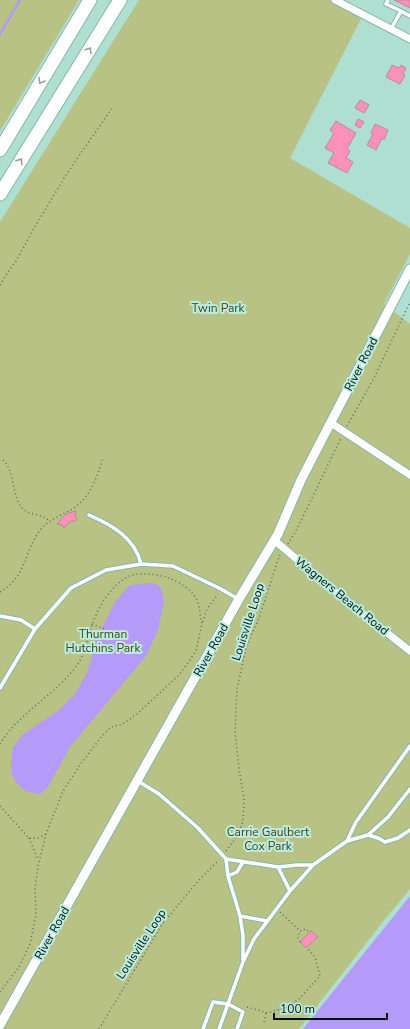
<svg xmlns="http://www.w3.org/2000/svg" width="410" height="1029" font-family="'Nunito Sans',sans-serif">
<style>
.green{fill:#b7c284}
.water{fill:#b59af9}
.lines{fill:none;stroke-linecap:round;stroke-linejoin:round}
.stream{stroke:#b59af9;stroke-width:2.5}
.building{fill:#fb90b9;stroke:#b68c9a}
.service-casing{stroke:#87b7aa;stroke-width:5.5}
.minor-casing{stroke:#87b7aa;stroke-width:9}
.tertiary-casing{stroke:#87b7aa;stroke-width:11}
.motorway-casing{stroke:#87b7aa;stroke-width:15}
.path{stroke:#506f67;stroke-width:1.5;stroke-dasharray:1 3;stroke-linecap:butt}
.service{stroke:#fff;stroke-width:3.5}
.minor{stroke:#fff;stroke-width:7}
.tertiary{stroke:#fff;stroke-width:9}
.motorway{stroke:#fff;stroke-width:13}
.oneway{stroke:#99a09e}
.labels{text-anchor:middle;stroke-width:4;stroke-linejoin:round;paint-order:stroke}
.park-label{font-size:12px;fill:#3e4417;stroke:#bbecdf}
.street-label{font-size:12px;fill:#01110d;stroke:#bbecdf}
</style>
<rect width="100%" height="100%" fill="#aedfd1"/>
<!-- green -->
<path class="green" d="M0,0H79L0,131Z
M139,0H332L363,15L290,158L410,228V254L384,304L410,324V889L385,919L299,1029H0V222Z"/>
<!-- water -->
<path class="water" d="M144,583H154L161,588L164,601L158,630L146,656L70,747L47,789L40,794L25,791L16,782L12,774L11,760L13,748L22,735L59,710L75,694L87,673L98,636L115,602L129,586Z
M410,896V1029H303Z"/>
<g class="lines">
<!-- stream -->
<path class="stream" d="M0,34L20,0"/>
</g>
<!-- building -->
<path class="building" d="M394,0H410V8Z
M392,65L399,68L401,65L406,68L403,74L405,75L400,84L386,77Z
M360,100L369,105L364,113L355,108Z
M358,119L364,122L360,128L355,125Z
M336,121L356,133L347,149L350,151L346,158L353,162L347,173L328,163L334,153L325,148L334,133L330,130Z
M375,124L388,130L384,140L382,138L376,150L367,145L373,134L371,133Z
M76,511L75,516L77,520L70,522L64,528L62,525L57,524L66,514Z
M311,931L318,937L306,948L300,942Z"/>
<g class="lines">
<defs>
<path id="service" d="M388,0L386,4L401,11
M391,29L401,11L410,16
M89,515C112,525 135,538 141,564
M0,616L21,620L35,629
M0,688L35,629L71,588L106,570L141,564L173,566L221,589L238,599
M138,781L159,794L198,828L226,859L278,867L297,865H313
M368,835L378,838L385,842L398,838L410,830
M347,841L356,822L410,746
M226,859L228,876L240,916L267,921
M278,867L290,891
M228,876L237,872L243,862
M240,916L243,935V960
M203,1029L213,1002L228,1004L243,1012L237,1029
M219,1029L243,962L254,939L290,891L313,865L347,841L368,835L388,817L410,789"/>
<path id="minor" d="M335,0L410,39
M331,423L410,475
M274,540L343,598L410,651"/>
<path id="tertiary" d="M0,1025L239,599L278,534L301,480L410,269"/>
<path id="motorway" d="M0,150L90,0
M0,194L120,0"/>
</defs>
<!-- service casing -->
<use href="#service" class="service-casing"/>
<!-- minor casing -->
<use href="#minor" class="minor-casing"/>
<!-- tertiary casing -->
<use href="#tertiary" class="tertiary-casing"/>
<!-- motorway casing -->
<use href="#motorway" class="motorway-casing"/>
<!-- path -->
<path class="path" d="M0,285L8,272L15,263L33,230L66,175L112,108
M347,426L374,378L410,302
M3,460C14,469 12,494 21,507C28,516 42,513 49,521
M288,544L298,527L341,438
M0,592C28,575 23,552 41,529C51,518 63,515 74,508C91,496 97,477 103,458
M92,624L107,630
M0,744C19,713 53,696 75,668C85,656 87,638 93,623C98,607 110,588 124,579C134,571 154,574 166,577C176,580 192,589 197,600C200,607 200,616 202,624L207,609L218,594
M0,806L29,838H38L46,834
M29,838L37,857L40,858
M226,851L238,835L243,821L244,799L239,769L235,732L237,689L247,644L258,621L278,560L280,555
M280,912L300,931
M300,942L298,938L299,932L305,929L310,932
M0,992L19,967L30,944L36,914L35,888L38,866L46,834L63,791L80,765L102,736L111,727L123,724L137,714L179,675L190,660L196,650L202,624
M247,1007L268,1013L287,1007L299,999L320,976L315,957L307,948
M264,1022L266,1013
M99,1029L163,923L199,880L219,860"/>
<!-- service -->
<use href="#service" class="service"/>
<!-- minor -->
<use href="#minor" class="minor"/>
<!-- tertiary -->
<use href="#tertiary" class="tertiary"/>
<!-- motorway -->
<use href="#motorway" class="motorway"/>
</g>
<!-- one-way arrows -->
<defs><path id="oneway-chevron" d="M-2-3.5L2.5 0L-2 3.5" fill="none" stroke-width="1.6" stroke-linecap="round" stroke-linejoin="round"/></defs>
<g class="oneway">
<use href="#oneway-chevron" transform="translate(89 50) rotate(-58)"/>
<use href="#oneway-chevron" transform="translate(41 81) rotate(121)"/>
<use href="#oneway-chevron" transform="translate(20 161) rotate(-58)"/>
</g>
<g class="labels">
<!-- park labels -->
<g class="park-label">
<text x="218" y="312">Twin Park</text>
<text x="103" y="638">Thurman<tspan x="103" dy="14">Hutchins Park</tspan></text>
<text x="268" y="836">Carrie Gaulbert<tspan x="268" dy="14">Cox Park</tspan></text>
</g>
<!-- street labels -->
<g class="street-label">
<text transform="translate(361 364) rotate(-63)" y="4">River Road</text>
<text transform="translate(342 596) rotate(39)" y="4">Wagners Beach Road</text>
<text transform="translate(248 622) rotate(-72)" y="4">Louisville Loop</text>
<text transform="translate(211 650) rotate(-61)" y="4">River Road</text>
<text transform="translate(52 933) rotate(-61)" y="4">River Road</text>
<text transform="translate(141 944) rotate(-57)" y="4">Louisville Loop</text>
</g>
</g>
<!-- scale -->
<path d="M274 1013v6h113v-6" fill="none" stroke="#01110d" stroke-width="2"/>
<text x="280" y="1013" font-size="12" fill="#01110d" stroke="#bbecdf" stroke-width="3" paint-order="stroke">100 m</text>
</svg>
